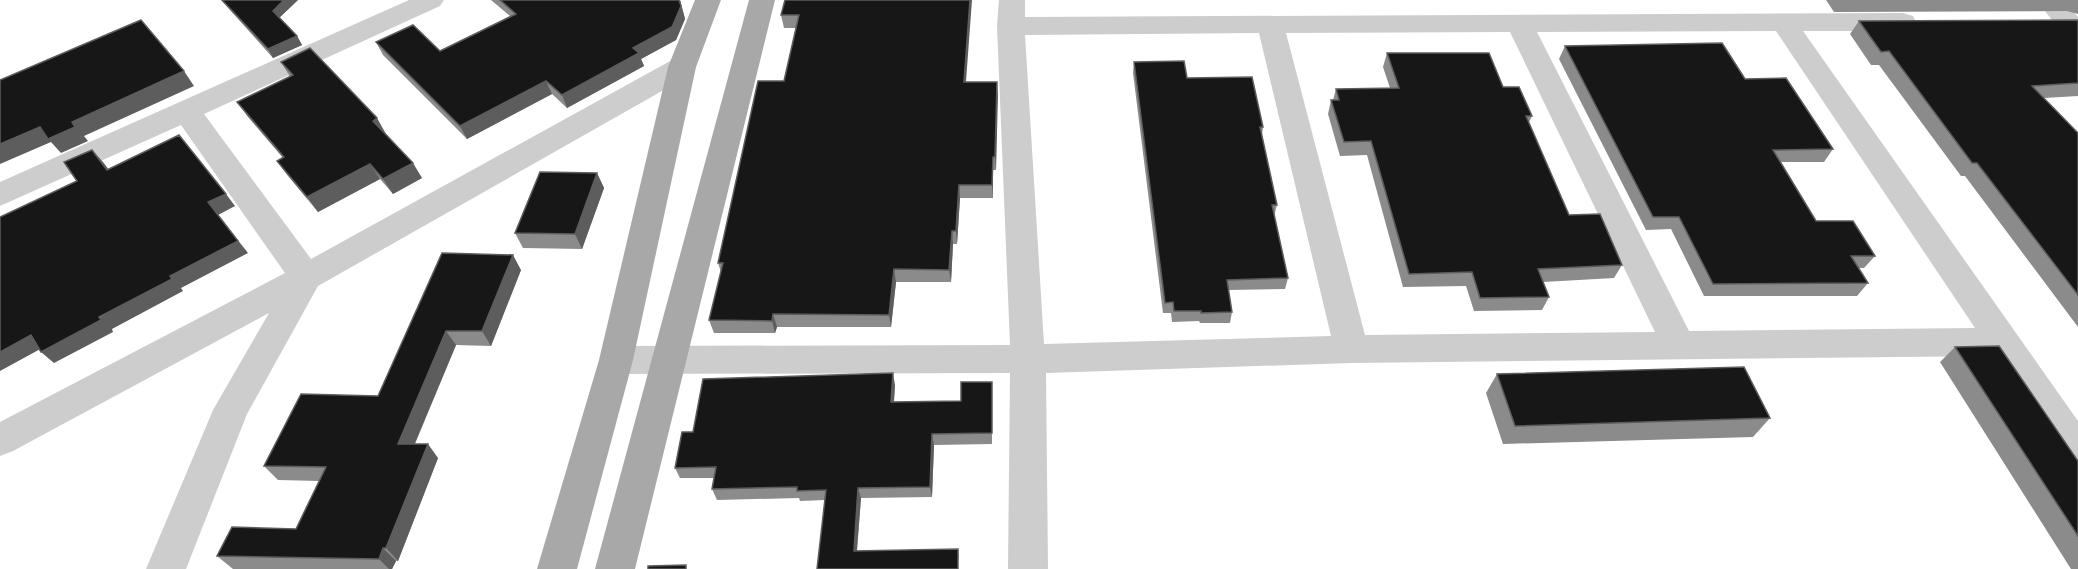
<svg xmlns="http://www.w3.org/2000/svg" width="2078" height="569" font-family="'Noto Sans',sans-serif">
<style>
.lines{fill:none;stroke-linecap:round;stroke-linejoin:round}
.minor{fill:#cdcdcd;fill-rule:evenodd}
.major{fill:#a8a8a8;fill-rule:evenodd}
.wall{fill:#8b8b8b}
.shaded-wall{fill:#5d5d5d}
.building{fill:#171717;stroke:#5d5d5d;stroke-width:1.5}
</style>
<rect width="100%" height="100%" fill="#fff"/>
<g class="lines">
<!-- minor -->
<path class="minor" d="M409,0H444L440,6L204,114L311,259L672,60L682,58L692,60L696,67L692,74L318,286L247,414L186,569H146L213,410L269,313L13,451L0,456V422L285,273L181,125L0,206V182Z
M999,0H1025V17L1903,13L1913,16L1916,22L1913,28L1903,31H1803L2078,421V467L2065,462L1994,356L1351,363L1046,373L1048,569H1008L1010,373L616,374L604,370L599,360L604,350L616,346L1010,345L997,26ZM1776,31L1975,328L1689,331L1537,32ZM1510,32L1655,332L1365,335L1286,33ZM1259,33L1331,336L1044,344L1025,35Z
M2036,0H2063L2078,17V43L2068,40Z"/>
<!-- major -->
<path class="major" d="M695,0H721L696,67L633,360L577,569H537L599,360L668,67Z
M749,0H775L635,569H595Z"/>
</g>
<!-- wall -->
<path class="wall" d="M221,0H298L279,18L297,36L302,45L273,58Z
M491,0H680L685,19L676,40L641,59L644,66L567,108L552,94L467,139L383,55L376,42L440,51L510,16Z
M785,0L966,82H997L996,170H993V198H960L957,244H953L951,282H896L891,327H777L775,333H714L709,320L721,272L718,263L784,81L796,28H784L781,15Z
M1826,0H2078V14L2067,11L1834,12Z
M2078,20V96L2044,98L2078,133V327L1965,176H1961L1879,65H1871L1850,34L1859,21Z
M1565,46L1745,79L1833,149L1824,162H1781L1816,221L1875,256L1864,268H1858L1868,283L1857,296H1704L1671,229L1646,230L1559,59Z
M1387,53L1503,87L1532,116L1529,122L1569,215L1622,265L1614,278L1543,282L1549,297L1542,310L1474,311L1466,286L1403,287L1367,155L1340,156L1328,114L1331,100H1333L1336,89L1390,88L1383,67Z
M281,62L386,134L422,178L393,194L380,179L318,212L288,176L277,161L283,158L248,117L237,102L290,77Z
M1134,62L1187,78L1263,127L1262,135L1277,205L1274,216L1288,278L1285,289L1228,290L1232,312L1230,323H1200L1199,321L1172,322L1171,313H1163L1133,73Z
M597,173L604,188L582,249L523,248L515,233Z
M442,253L521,270L491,346L456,345L415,444L438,458L398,561H396L392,569H233L217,556L296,529L319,481L278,480L264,466L378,396Z
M1955,347L2078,461V569H2071L1940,362Z
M1497,374L1770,418L1753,437L1503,444L1486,393Z
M992,382V444L934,445L932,497L861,498L857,551L958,549L959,559L817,569L825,500L800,501L799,498L717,500L712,489L714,478H680L675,468L693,432L895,385L894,402L961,401Z"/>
<!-- shaded-wall -->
<path class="shaded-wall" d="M284,0H298L278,19L273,11Z
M680,0L685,19L676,40L641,59L644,66L567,108L562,95L633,48Z
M970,0H972L965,95L964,82Z
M297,36L302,45L273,58L268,49Z
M184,71L194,86L84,136L88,141L61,153L51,142L0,164V144L40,127L72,122Z
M546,81L552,94L467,139L460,126Z
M997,82L998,95L996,170L995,157Z
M377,118L386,134L382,136L373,121Z
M92,150L103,162L118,182L107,170Z
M993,157V198L992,185Z
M413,163L422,178L393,194L383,179Z
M370,164L380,179L318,212L307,197Z
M597,173L604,188L582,249L575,234Z
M959,185L960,198L957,244L956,231Z
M226,194L235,206L218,215L248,253L181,288L183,291L112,329L113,332L54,363L41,352L170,276L208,202Z
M952,231L953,244L951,282L949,270Z
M513,255L521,270L491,346L482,331Z
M894,269L896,282L891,327L889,315Z
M773,314L777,327L775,333L772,321Z
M446,331L456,345L409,457L398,444Z
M31,335L44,347L0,371V352Z
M893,373L895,385L893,414L891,402Z
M932,434L934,445L932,497L930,487Z
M428,444L438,458L398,561L386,548Z
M858,488L861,498L856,561L854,551Z
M383,548L396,561L392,569H389L379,559Z"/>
<!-- building -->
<path class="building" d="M222,0H284L273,11L297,36L268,49Z
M500,0H679L681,6L672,27L633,48L639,53L562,95L546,81L460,126L376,42L413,25L440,51L516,14Z
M785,0H970L964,82H997L995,157H993L992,185H959L956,231H952L949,270L894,269L889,315L773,314L772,321L709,320L723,263H718L758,81H784L799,15H781Z
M141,20L184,71L72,122L75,127L48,139L40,127L0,144V80Z
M2078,20V83L2032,86L2078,133V295L1977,163H1972L1889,51L1881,52L1859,21Z
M1722,43L1745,79L1786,78L1833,149L1773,150L1816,221H1853L1875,256H1851L1868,283L1713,284L1679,217H1653L1565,46Z
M310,48L377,118L373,121L413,163L383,179L370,164L307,197L277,161L284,157L237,102L293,75L281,62Z
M1387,53H1489L1503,87H1519L1532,116H1526L1569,215L1600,214L1622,265L1538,269L1549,297L1480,298L1472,272L1409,274L1371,141L1344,142L1331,100H1339L1336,89L1399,88Z
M1184,61L1187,78L1252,77L1263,127H1260L1277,205H1272L1288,278L1227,280L1232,312L1201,313V311H1174L1173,302L1165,303L1134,62Z
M179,135L226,194L208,202L238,241L170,276L172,279L99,317L101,320L41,352L31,335L0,352V217L77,181L64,162L92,150L107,170Z
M540,172L597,173L575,234L515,233Z
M442,253L513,255L482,331H446L398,444H428L386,548H383L379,559L217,556L232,527L296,529L326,467L264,466L301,394L378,396Z
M1999,346L2078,461V536L1955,347Z
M1744,367L1770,418L1515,426L1497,374Z
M893,373L891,402L961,401V382H992V433L932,434L930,487L858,488L854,551L958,549V569H817L826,490L797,491V487L712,489L716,467L675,468L682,432H693L703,379Z
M686,565V569H648V566Z"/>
</svg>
